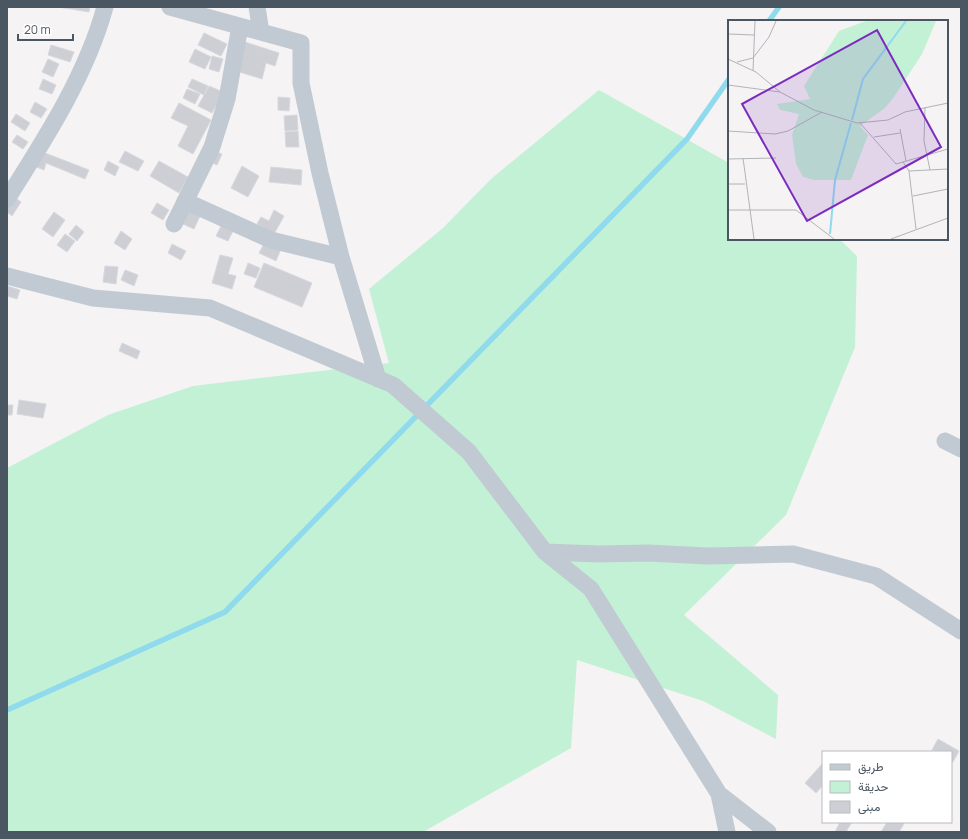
<svg xmlns="http://www.w3.org/2000/svg" width="968" height="839" font-family="Manrope,Vazirmatn,sans-serif">
<style>
.green{fill:#c3f1d5}
.lines{fill:none;stroke-linecap:round;stroke-linejoin:round}
.stream{stroke:#90daee;stroke-width:5.5}
.building{fill:#cdcfd5;stroke:#d7d9de}
.street{stroke:#c1cad2;stroke-width:17}
.inset-river{fill:none;stroke:#90daee;stroke-width:2}
.inset-road{fill:none;stroke:#b1b4b9;stroke-width:1}
.view{fill:#7b2cbf;fill-opacity:0.15;stroke:#7b2cbf;stroke-width:2}
.inset-edge{fill:none;stroke:#4a5661;stroke-width:2}
</style>
<rect width="100%" height="100%" fill="#f5f3f3"/>
<!-- green -->
<path class="green" d="M599,90L729,163V239H839L857,256L855,347L786,515L684,615L778,695L776,739L703,701L577,660L571,748L423,832H7V468L108,415L193,386L389,363L369,289L443,228L491,179Z"/>
<g class="lines">
<!-- stream -->
<path class="stream" d="M769,21L779,7
M7,710L225,612L687,139L729,79"/>
</g>
<!-- building -->
<path class="building" d="M58,7H90L89,12Z
M204,33L227,44L221,56L198,45Z
M245,42L279,53L275,66L266,63L262,79L236,71Z
M51,45L74,52L70,62L48,55Z
M195,49L211,57L205,69L189,62Z
M212,56L223,59L219,72L209,69Z
M48,59L59,64L53,77L42,72Z
M43,79L56,85L52,94L39,89Z
M192,79L208,86L204,95L188,87Z
M209,86L223,92L212,113L198,106Z
M187,89L200,94L195,104L183,98Z
M278,97L290,98L289,111L278,110Z
M35,102L47,109L41,118L30,112Z
M179,103L211,120L193,154L178,146L188,126L171,118Z
M16,114L30,123L25,131L11,122Z
M297,115L298,130L285,131L284,116Z
M298,131L299,147H286L285,132Z
M17,135L28,142L23,149L12,142Z
M210,149L222,154L217,165L206,160Z
M40,151L89,170L85,179L46,163L44,170L34,166Z
M125,151L144,161L138,171L119,162Z
M108,161L119,167L115,176L104,170Z
M159,161L188,177L179,193L150,176Z
M242,166L259,176L248,197L231,188Z
M271,167L302,170L301,185L269,182Z
M13,196L21,202L12,216L7,212V206Z
M157,203L169,210L163,220L151,213Z
M274,210L284,216L274,234L257,224L261,217L269,221Z
M188,211L200,216L194,229L183,224Z
M54,212L65,220L53,237L42,229Z
M222,224L234,229L228,241L216,236Z
M76,225L84,232L77,241L69,234Z
M121,231L132,239L125,250L114,243Z
M65,234L75,241L67,252L57,245Z
M265,242L281,249L276,261L259,253Z
M172,244L186,251L181,260L168,253Z
M220,255L233,258L228,274L236,276L232,289L212,283Z
M248,263L260,268L256,278L244,274Z
M264,263L312,283L302,307L254,287Z
M105,266L118,267L116,284L103,282Z
M125,270L138,275L134,286L121,280Z
M7,286L20,290L17,299L7,296Z
M122,343L140,351L137,359L119,351Z
M19,400L46,404L43,418L17,414Z
M7,405H13L12,415H7Z
M938,739L959,751L953,762L951,761V752L932,750Z
M823,763V785L816,793L805,783Z
M840,822H852L846,832H835Z
M887,822H905L899,832H881Z"/>
<g class="lines">
<!-- street -->
<path class="street" d="M170,7L301,43V83L320,173L341,257L378,379
M257,7L261,32
M7,199C45,139 86,76 105,7
M185,201L271,240L341,257
M174,224L212,147L227,99L240,26
M7,276L93,298L210,308L393,385L469,452L545,552L591,589L719,794L768,832
M945,441L961,449
M545,552L600,554L648,553L707,556L793,554L876,576L961,631
M719,794L727,832"/>
</g>
<!-- overview -->
<g transform="translate(728 20)">
<rect width="220" height="220" fill="#f5f3f3"/>
<path d="M138,1H208L194,34L166,77L157,88L132,106L140,115L123,160H86L75,157L68,144L64,115L71,94L52,90L49,84L82,79L76,66L111,11Z" fill="#c3f1d5"/>
<path class="inset-river" d="M124,100L135,59L178,1M102,214L107,160L123,103"/>
<path class="inset-road" d="M0,14L26,15M0,39L28,52L52,72M9,42L25,38L41,17L48,1M25,51L27,1M0,65L52,72L86,90L129,103L160,100L177,92L220,83M197,87L196,121L202,150M132,103L168,144L220,129M172,109L178,141M0,111L47,114L60,111L94,92M146,117L172,113M15,138L26,219M0,139L48,138M175,142L181,151L188,209M181,151L220,149M0,164H17M185,176L220,169M0,190H68L106,219M163,219L220,198"/>
<path class="view" d="M149,10L213,127L79,201L14,84Z"/>
<rect width="220" height="220" class="inset-edge"/>
</g>
<!-- border -->
<rect width="968" height="839" fill="none" stroke="#4a5661" stroke-width="16"/>
<!-- legend -->
<rect x="822" y="751" width="130" height="72" fill="#ffffff" stroke="#b7bbc0"/>
<rect x="830" y="764" width="20" height="6" fill="#c1cad2" stroke="#b7bbc0"/>
<text x="858" y="771" font-size="12" fill="#4a5661">طريق</text>
<rect x="830" y="781" width="20" height="12" fill="#c3f1d5" stroke="#b7bbc0"/>
<text x="858" y="791" font-size="12" fill="#4a5661">حديقة</text>
<rect x="830" y="801" width="20" height="12" fill="#cdcfd5" stroke="#b7bbc0"/>
<text x="858" y="811" font-size="12" fill="#4a5661">مبنى</text>
<!-- scale -->
<path d="M18 34v6h55v-6" fill="none" stroke="#4a5661" stroke-width="2"/>
<text x="24" y="34" font-size="12" fill="#4a5661" stroke="#ffffff" stroke-width="3" paint-order="stroke">20 m</text>
</svg>
